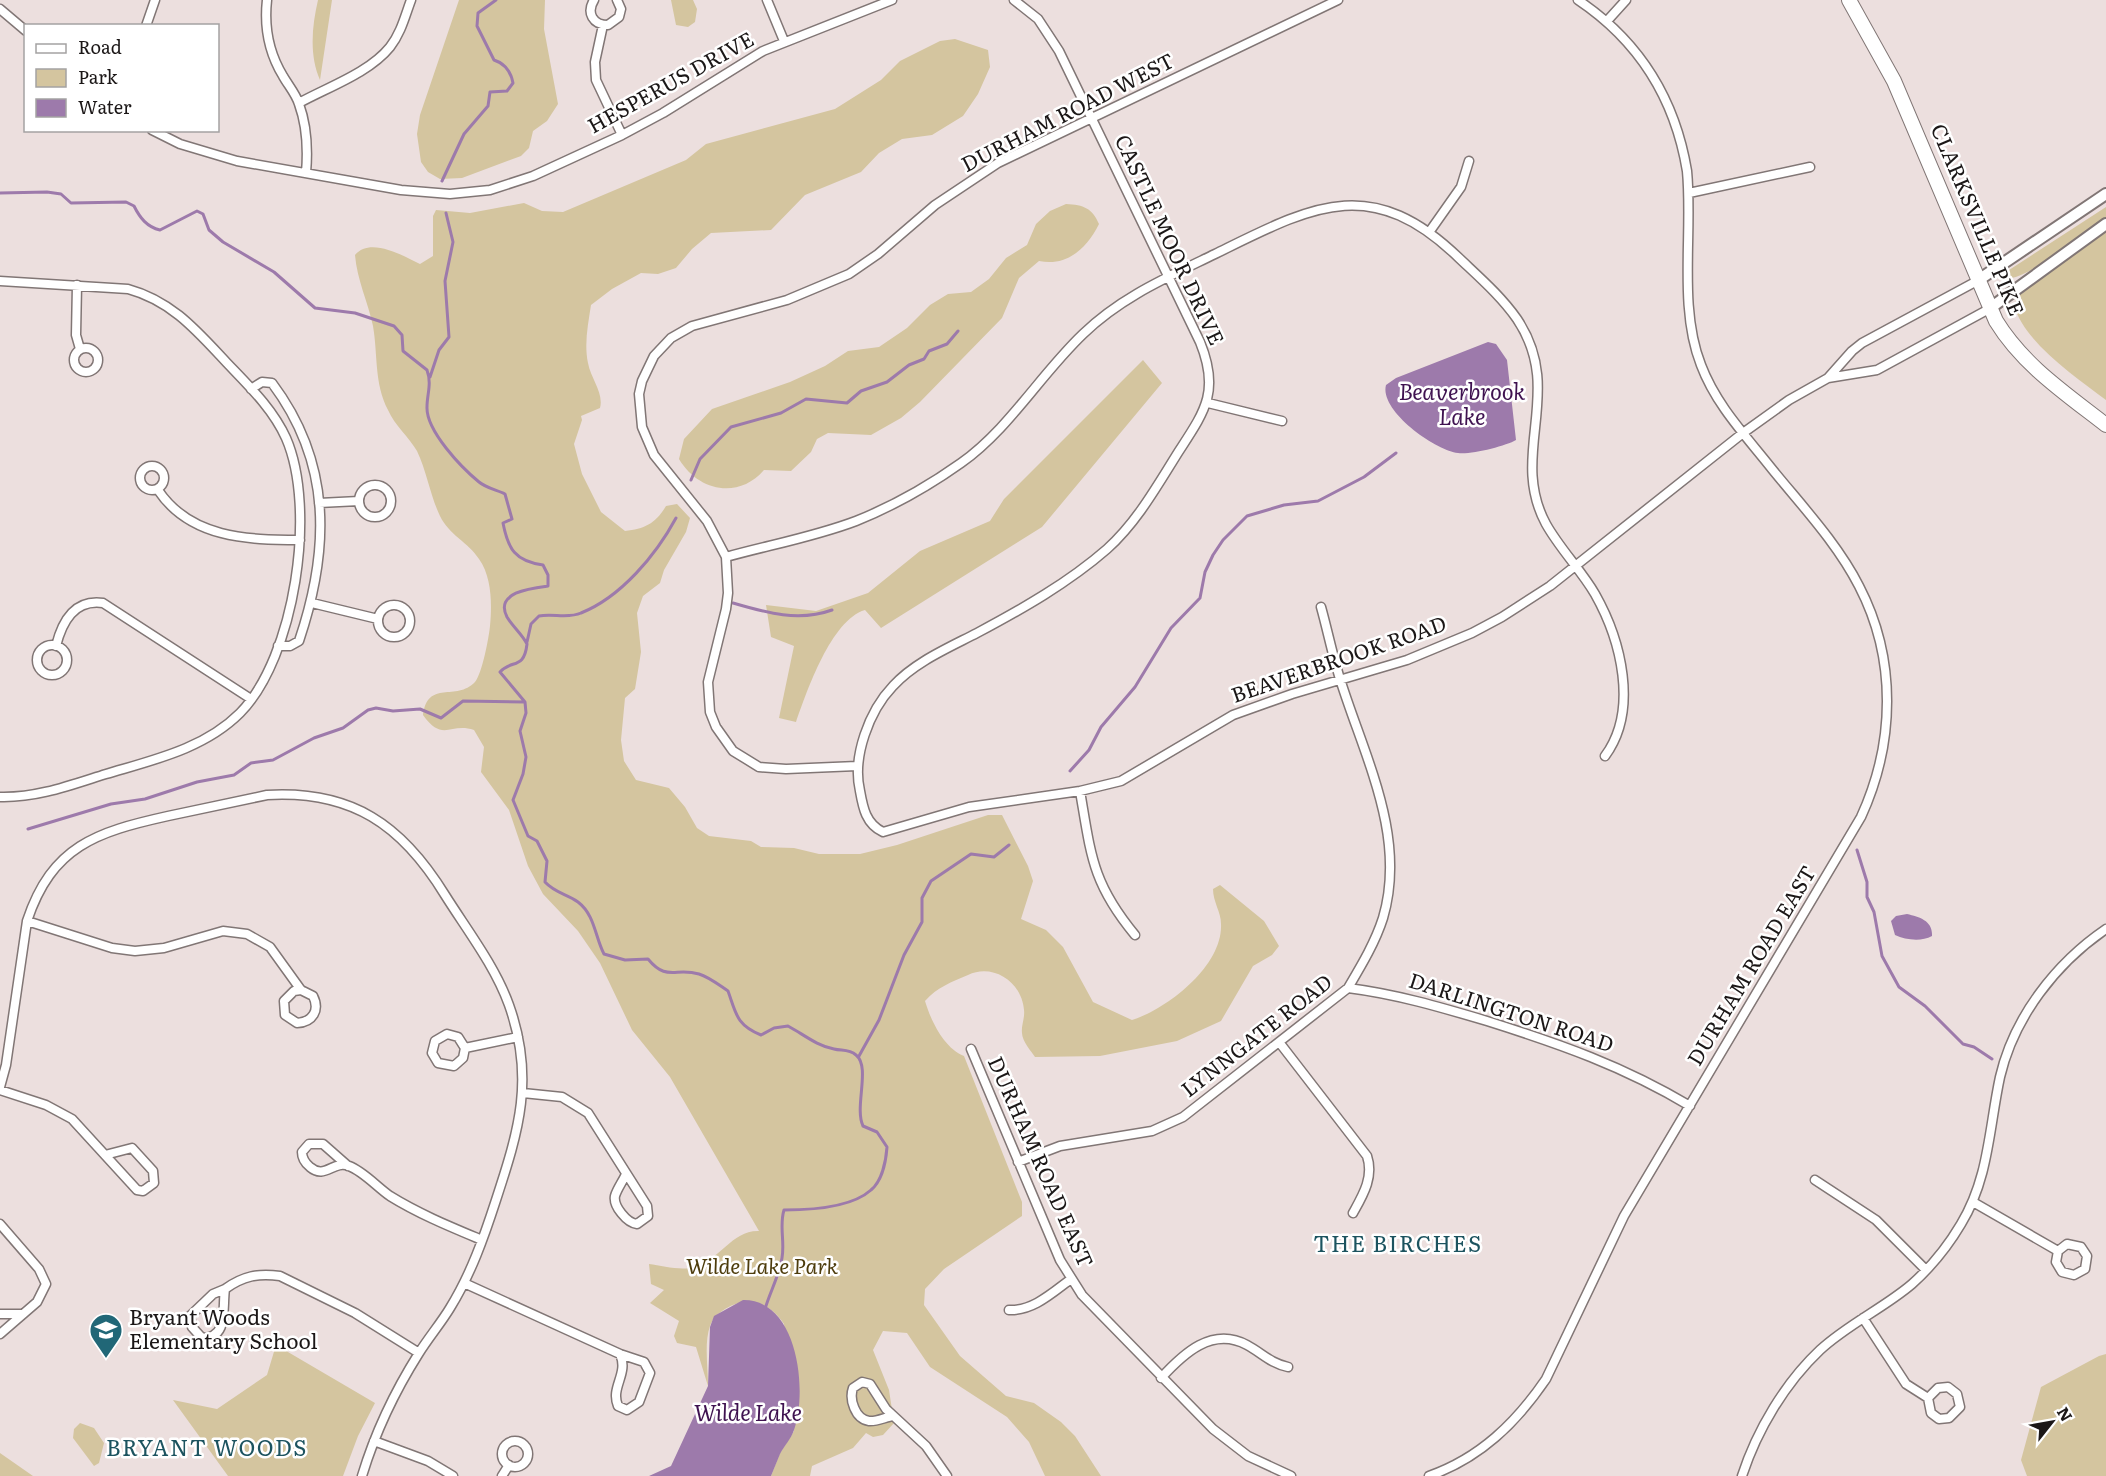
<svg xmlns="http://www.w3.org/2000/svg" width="2106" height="1476" font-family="Literata,serif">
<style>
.green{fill:#d4c59f}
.water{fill:#9d7aab}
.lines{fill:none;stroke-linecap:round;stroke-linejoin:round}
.stream{stroke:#9d7aab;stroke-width:3}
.minor-casing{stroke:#817675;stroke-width:11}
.tertiary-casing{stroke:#817675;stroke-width:14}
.primary-casing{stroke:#817675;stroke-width:16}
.minor{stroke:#fff;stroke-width:8}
.tertiary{stroke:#fff;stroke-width:10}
.primary{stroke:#fff;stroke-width:14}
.labels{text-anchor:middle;stroke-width:5;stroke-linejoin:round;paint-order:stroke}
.street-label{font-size:21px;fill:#1b1717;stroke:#fff}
.park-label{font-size:21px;font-style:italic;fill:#4d3c0c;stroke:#fff}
.poi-label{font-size:21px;fill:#1b1717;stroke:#fff;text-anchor:start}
.water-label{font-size:22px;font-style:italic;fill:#3f1250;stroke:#fff}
.neighbourhood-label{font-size:22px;letter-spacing:1.5px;fill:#1c535f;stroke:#fff}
</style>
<rect width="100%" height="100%" fill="#ecdfde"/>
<!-- green -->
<path class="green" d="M318,0H332L320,80C309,55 312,26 318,0Z
M459,0H545L544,29L558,104L547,121L533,131L529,148L521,156L462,178L440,179L428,172L421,162L417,134L420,115Z
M671,0H693L697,9L695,22L688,27L676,25Z
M955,39L988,50L990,67L978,94L963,116L932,135L902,139L879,153L861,172L805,195L771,230L711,233L692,249L676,268L658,274L641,273L612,289L591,305C588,325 584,343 588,363C591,379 604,393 600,408L581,416L582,420L574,444L582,474L601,512L625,531C645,529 656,523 666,506L677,504L690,518L686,532L664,570L660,583L643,596L637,613L641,652L635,689L625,698L621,740L624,761L636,780L669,788L685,807L697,828L709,836L751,841L761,847L794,848L819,854H860L897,845L988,815H1002L1028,866L1033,881L1021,919L1046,930L1063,947L1093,1002L1132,1020C1167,1009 1223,966 1221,924C1221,912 1213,902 1213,889L1220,885L1264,921L1279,946L1272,955L1253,966L1221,1021L1177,1041L1100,1056L1035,1057C1031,1051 1022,1041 1022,1033C1021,1026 1025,1018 1024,1010C1022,982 993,963 968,975C952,982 937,987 925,1001C931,1021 944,1048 964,1056L1022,1202V1216L944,1269L925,1289L924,1305L960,1356L1006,1396L1034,1403L1061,1422L1075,1436L1101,1476H1045L1029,1442L1007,1417L930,1367L907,1333L883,1331L873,1350L889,1390L894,1423L883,1435L873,1437L866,1433L853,1448L812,1466L810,1476H771L780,1453L794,1431L784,1324C769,1302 748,1295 725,1309C718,1314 713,1317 710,1326C704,1343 708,1367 708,1386L696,1347L677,1343L674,1336L679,1321L650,1303L664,1290L651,1284L649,1264C663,1266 681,1271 695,1267C720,1260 732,1230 759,1231L670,1077L632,1030L600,963L578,931L543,894L528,866L509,810L481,772L484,747L474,730C450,722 443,743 423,715C428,679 456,702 475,682C482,674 489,637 490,626C492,605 492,577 479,559C468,542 449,535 440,516C430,495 427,472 417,451C409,437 395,426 388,410C374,383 378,355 373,326C368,302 357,280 355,255C370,237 402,255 420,264L433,256V216L436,210L470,213L524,203L542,211L563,212L686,160L706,144L835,109L881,80L900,61L940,41Z
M1066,204C1084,205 1092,208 1099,224C1087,248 1067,267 1039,261L1019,278L1002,318L920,402L901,418L871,435L828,433L817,439L811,452L791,471L764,470C738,500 698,491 679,459L684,439L712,409L790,382L825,366L848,351L879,347L907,328L930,305L948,294L971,292L989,279L1006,258L1027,245L1036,224L1050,211Z
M2106,207V218C2088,231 2023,284 2004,278L2006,272Z
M2106,232V400C2076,377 2026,344 2014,306L2018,295Z
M1143,360L1162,383L1042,527L881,628L865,610C831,620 807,691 796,722L779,718L794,646L771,637L766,605L816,611L868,593L920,551L990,521L1004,499Z
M276,1345L375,1403L358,1436L343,1476H228L173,1400L217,1409L267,1375Z
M2106,1354V1476H2027L2021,1460L2041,1387L2099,1356Z
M80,1423L94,1428L104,1443L99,1463L94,1466L73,1438L74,1429Z
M0,1453L33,1476H0Z"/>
<!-- water -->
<path class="water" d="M1488,342L1496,344L1507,360L1516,440C1506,446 1470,455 1458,453C1436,451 1379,411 1386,385L1396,378Z
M1907,914C1920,917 1933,921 1932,936C1921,942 1906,940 1895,935L1891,921L1896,916Z
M743,1300C798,1299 808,1391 794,1430C791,1439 784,1446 780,1454C777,1461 774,1469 771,1476H649L671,1466L708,1386L710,1327L714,1316Z"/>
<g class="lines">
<!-- stream -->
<path class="stream" d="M442,181L464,134L488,106L490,92L507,91L513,83C511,72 506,64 494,60L477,26L478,13L496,0
M0,193L47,192L61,194L71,203L126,202L134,206C140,218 147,227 160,230L197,211L203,214L209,230L223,242L274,272L315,308L355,313L394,326L402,335L403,351L427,370C432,384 427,394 427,407C426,431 462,468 479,482C486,488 497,490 505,494L512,519L503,523C508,549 515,561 543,565L548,575V586C532,588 494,592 507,617C513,627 522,634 527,644C524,670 512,659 500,672L525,702L526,713L520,731L526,757L523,774L513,800L528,836L537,841L547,861L545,882C555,893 567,894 578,902C595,915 595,937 604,954L625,960L648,959C667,982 675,967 699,974C709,977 719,985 728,991C736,1013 736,1025 761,1035L774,1028L788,1026C803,1034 817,1046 834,1049C842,1051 849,1049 856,1055C871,1067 854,1107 863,1126L877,1132L887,1147C886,1161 882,1181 871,1190C851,1208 809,1210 784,1210C779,1226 785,1241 782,1258C779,1276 770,1292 765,1309
M430,377L439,350L449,337L445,281L453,242L446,213
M691,480L700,459L731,427L781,413L806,399L847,403L861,391L887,382L909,365L924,359L929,351L947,344L958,331
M733,603C767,613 799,622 832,610
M527,642L531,624L539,616C552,613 568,619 581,613C621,597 656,555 676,518
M1070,771L1089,750L1101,727L1135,687L1171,628L1200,598L1205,572L1213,555L1223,540L1247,516L1284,505L1318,501L1364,477L1396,453
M28,829L111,804L145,799L197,782L234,775L251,763L273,760L314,738L343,728L368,710L376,708L393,711L420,709L441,718L463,701L525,702
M1857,850L1867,882V897L1874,912L1882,956L1899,987L1925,1006L1963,1044L1974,1047L1992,1059
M859,1056L879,1020L904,955L922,922V898L931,881L971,854L994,857L1009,845"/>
<defs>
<path id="minor" d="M267,0C264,27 269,53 283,76C288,85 296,94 299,104C307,126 308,150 306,173
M594,0C586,13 593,25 608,25L619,17L621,9L617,0
M767,0L784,41
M1014,0L1038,19L1059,51L1200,342C1220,391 1205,411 1179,451C1157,486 1137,522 1107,549C1068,583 1022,609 977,633C948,648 915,662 893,686C869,711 852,757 860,791C863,808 866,824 883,832L969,807L1080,791L1121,781L1233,715L1292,694L1407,660L1472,633L1502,617L1550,586L1743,433L1789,400L1828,378L1852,351L1862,343L1977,281
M0,9L26,31
M1607,21L1626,0
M603,25L595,62L596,80L622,135
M146,26L155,0
M299,103C328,87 369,73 390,47C401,33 405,16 411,0
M152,130L180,144L237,161L401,190L450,194L490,190L533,176L622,135L663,113L763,51L892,0
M1689,193L1810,167
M1430,231L1461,187L1469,161
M0,281L128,289C172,301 197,331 227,363C249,386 273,409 286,438C317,509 295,657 240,713C204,749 153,760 106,774C71,785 37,798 0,797
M77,285L76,335L80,349
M74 360a12 12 0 1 1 24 0a12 12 0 1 1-24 0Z
M1828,378L1877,370L1989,309
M251,389L262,382L272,383C332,463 330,549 299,641L290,646H278
M1208,403L1282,421
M140 478a12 12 0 1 1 24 0a12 12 0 1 1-24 0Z
M359 501a16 16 0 1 1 32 0a16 16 0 1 1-32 0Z
M158,490C190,538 247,540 300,540
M319,503L359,501
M726,557C769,545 814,537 856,521C891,507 930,485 961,463C1009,429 1040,375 1083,334C1121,297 1168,277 1215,254C1311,207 1370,172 1459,258C1479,277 1501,296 1517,319C1566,392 1508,454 1546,524C1560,549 1581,570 1595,594C1621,640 1639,710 1605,756
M312,603L378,619
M378 621a16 16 0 1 1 32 0a16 16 0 1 1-32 0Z
M37 660a15 15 0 1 1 30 0a15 15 0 1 1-30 0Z
M56,646C62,622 74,599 103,603L251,699
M857,766L786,769L759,767L733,751L716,727L710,712L708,682L726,609L728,593L726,557L707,521L654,455L642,427L639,394L642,381L654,356L671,338L692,326L787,300L849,274L878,254L935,205L998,163L1338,0
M1080,791C1091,855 1092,883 1135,935
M27,921L112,948L135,951L164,948L223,931L247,934L270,947L301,990L313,996C320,1010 313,1022 297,1023L285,1015L284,1001L294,991L301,990
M1348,988C1396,994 1440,1007 1487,1021C1560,1044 1623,1066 1690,1106
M1279,1042L1367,1156C1374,1177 1363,1195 1353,1213
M465,1048L458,1037L447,1034L435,1041L432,1053L438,1063L454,1066L463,1058L465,1048L518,1037
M971,1049L1060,1260L1082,1295L1213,1429L1248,1456L1291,1476
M0,1087L6,1065L27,921C52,846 96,832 168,816C201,809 234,802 267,795C352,790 402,825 445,895C467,930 495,966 509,1005C535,1078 519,1130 496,1200C484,1237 471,1274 450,1308C441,1323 429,1337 419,1353C395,1391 375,1433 362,1476
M0,1090L46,1105L72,1119L137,1190L143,1191L154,1183L153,1171L132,1148L105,1155
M523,1093L562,1097L588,1113L647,1206L648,1216L637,1224C627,1223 613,1206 615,1196C617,1189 623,1181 626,1174
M1018,1162L1060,1146L1152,1131L1183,1117L1348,988C1361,966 1375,943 1383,918C1407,837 1365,758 1341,682C1333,658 1328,632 1321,607
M348,1166L323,1144H309L302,1152C302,1159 305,1163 310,1167C325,1180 333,1160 349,1166C363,1171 377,1187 390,1196C419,1214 451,1227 482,1240
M1815,1180L1876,1220L1926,1270
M1973,1202L2058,1251L2067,1244L2081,1247L2087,1256L2085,1269L2074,1275L2062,1272L2056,1262L2058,1251
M0,1224L39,1269L46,1284L37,1302L0,1334
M464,1283L620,1354
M225,1289L213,1294L190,1316L192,1327L202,1338C229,1338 222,1309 225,1289C243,1276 258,1273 280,1276L355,1313L419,1353
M1009,1310C1033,1311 1052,1293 1071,1279
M0,1314H21
M1863,1318L1906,1384L1928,1398L1931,1413L1939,1419L1949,1418L1960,1407L1957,1394L1948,1387L1938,1388L1928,1398
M620,1354L644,1362L650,1373L639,1402L627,1410L618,1406C610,1387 629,1374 620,1354Z
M1161,1378C1183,1354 1212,1326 1247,1345C1262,1353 1270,1363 1288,1367
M893,1416C886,1417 876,1422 869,1421C855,1419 849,1399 853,1388L862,1382L870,1384L886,1409L926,1446L947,1476
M374,1441L428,1461L453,1476
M502 1454a13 13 0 1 1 26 0a13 13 0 1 1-26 0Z
M502,1476L509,1465
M1429,1476C1480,1458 1516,1423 1546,1379L1624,1216L1861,817C1895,743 1897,659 1859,586C1837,543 1802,506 1772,469C1746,436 1716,405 1701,365C1678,307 1693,233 1687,171C1675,99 1639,41 1578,0
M1742,1476C1757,1430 1785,1383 1820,1350C1848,1324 1884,1308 1912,1284C1931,1267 1948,1246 1961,1224C1989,1178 1989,1128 2000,1077C2014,1017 2056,963 2106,929"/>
<path id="tertiary" d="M1977,281L2106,194
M1989,309L2106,224"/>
<path id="primary" d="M1849,0L1894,81L1996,321C2023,365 2065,393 2106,425"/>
</defs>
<!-- minor casing -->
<use href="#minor" class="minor-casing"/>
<!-- tertiary casing -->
<use href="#tertiary" class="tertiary-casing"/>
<!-- primary casing -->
<use href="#primary" class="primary-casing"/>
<!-- minor -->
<use href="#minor" class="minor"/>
<!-- tertiary -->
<use href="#tertiary" class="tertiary"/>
<!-- primary -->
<use href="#primary" class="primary"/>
</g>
<!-- icons -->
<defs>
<symbol id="school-pin" viewBox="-11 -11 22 30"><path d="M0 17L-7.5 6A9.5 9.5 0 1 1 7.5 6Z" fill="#216777" stroke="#fff"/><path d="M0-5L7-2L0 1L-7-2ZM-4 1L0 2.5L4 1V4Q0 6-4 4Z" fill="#fff"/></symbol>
</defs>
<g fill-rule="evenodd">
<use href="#school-pin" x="87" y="1311" width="38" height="52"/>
</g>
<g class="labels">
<!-- street labels -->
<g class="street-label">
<text transform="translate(671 83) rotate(-29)" y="7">HESPERUS DRIVE</text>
<text transform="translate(1068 113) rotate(-27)" y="7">DURHAM ROAD WEST</text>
<text transform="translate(1977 220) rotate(67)" y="7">CLARKSVILLE PIKE</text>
<text transform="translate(1169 240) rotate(65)" y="7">CASTLE MOOR DRIVE</text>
<text transform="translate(1339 660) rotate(-19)" y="7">BEAVERBROOK ROAD</text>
<text transform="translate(1752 966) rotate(-59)" y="7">DURHAM ROAD EAST</text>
<text transform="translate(1511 1013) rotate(18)" y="7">DARLINGTON ROAD</text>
<text transform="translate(1257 1036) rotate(-38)" y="7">LYNNGATE ROAD</text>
<text transform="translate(1040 1162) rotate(66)" y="7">DURHAM ROAD EAST</text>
</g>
<!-- park labels -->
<g class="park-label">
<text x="762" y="1274">Wilde Lake Park</text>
</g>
<!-- poi labels -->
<g class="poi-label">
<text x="129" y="1325">Bryant Woods<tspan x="129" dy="24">Elementary School</tspan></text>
</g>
<!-- water labels -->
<g class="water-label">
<text x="1462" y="400">Beaverbrook<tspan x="1462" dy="25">Lake</tspan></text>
<text x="748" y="1421">Wilde Lake</text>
</g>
<!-- neighbourhood labels -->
<g class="neighbourhood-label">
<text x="1398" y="1252">THE BIRCHES</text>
<text x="207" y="1456">BRYANT WOODS</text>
</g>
</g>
<!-- legend -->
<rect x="24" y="24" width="195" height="108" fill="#ffffff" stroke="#a4a2a2" stroke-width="1.5"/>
<rect x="36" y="44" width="30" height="9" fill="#ffffff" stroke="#a4a2a2" stroke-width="1.5"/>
<text x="78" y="54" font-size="18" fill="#1b1717">Road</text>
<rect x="36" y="69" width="30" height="18" fill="#d4c59f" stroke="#a4a2a2" stroke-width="1.5"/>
<text x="78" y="84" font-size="18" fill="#1b1717">Park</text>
<rect x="36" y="99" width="30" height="18" fill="#9d7aab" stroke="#a4a2a2" stroke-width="1.5"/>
<text x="78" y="114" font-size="18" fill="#1b1717">Water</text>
<!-- north arrow -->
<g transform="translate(2052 1422) rotate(59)" stroke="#ffffff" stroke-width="4.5" paint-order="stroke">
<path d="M0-4.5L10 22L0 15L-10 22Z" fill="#1b1717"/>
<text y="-9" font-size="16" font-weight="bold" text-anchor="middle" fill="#1b1717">N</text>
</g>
</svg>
